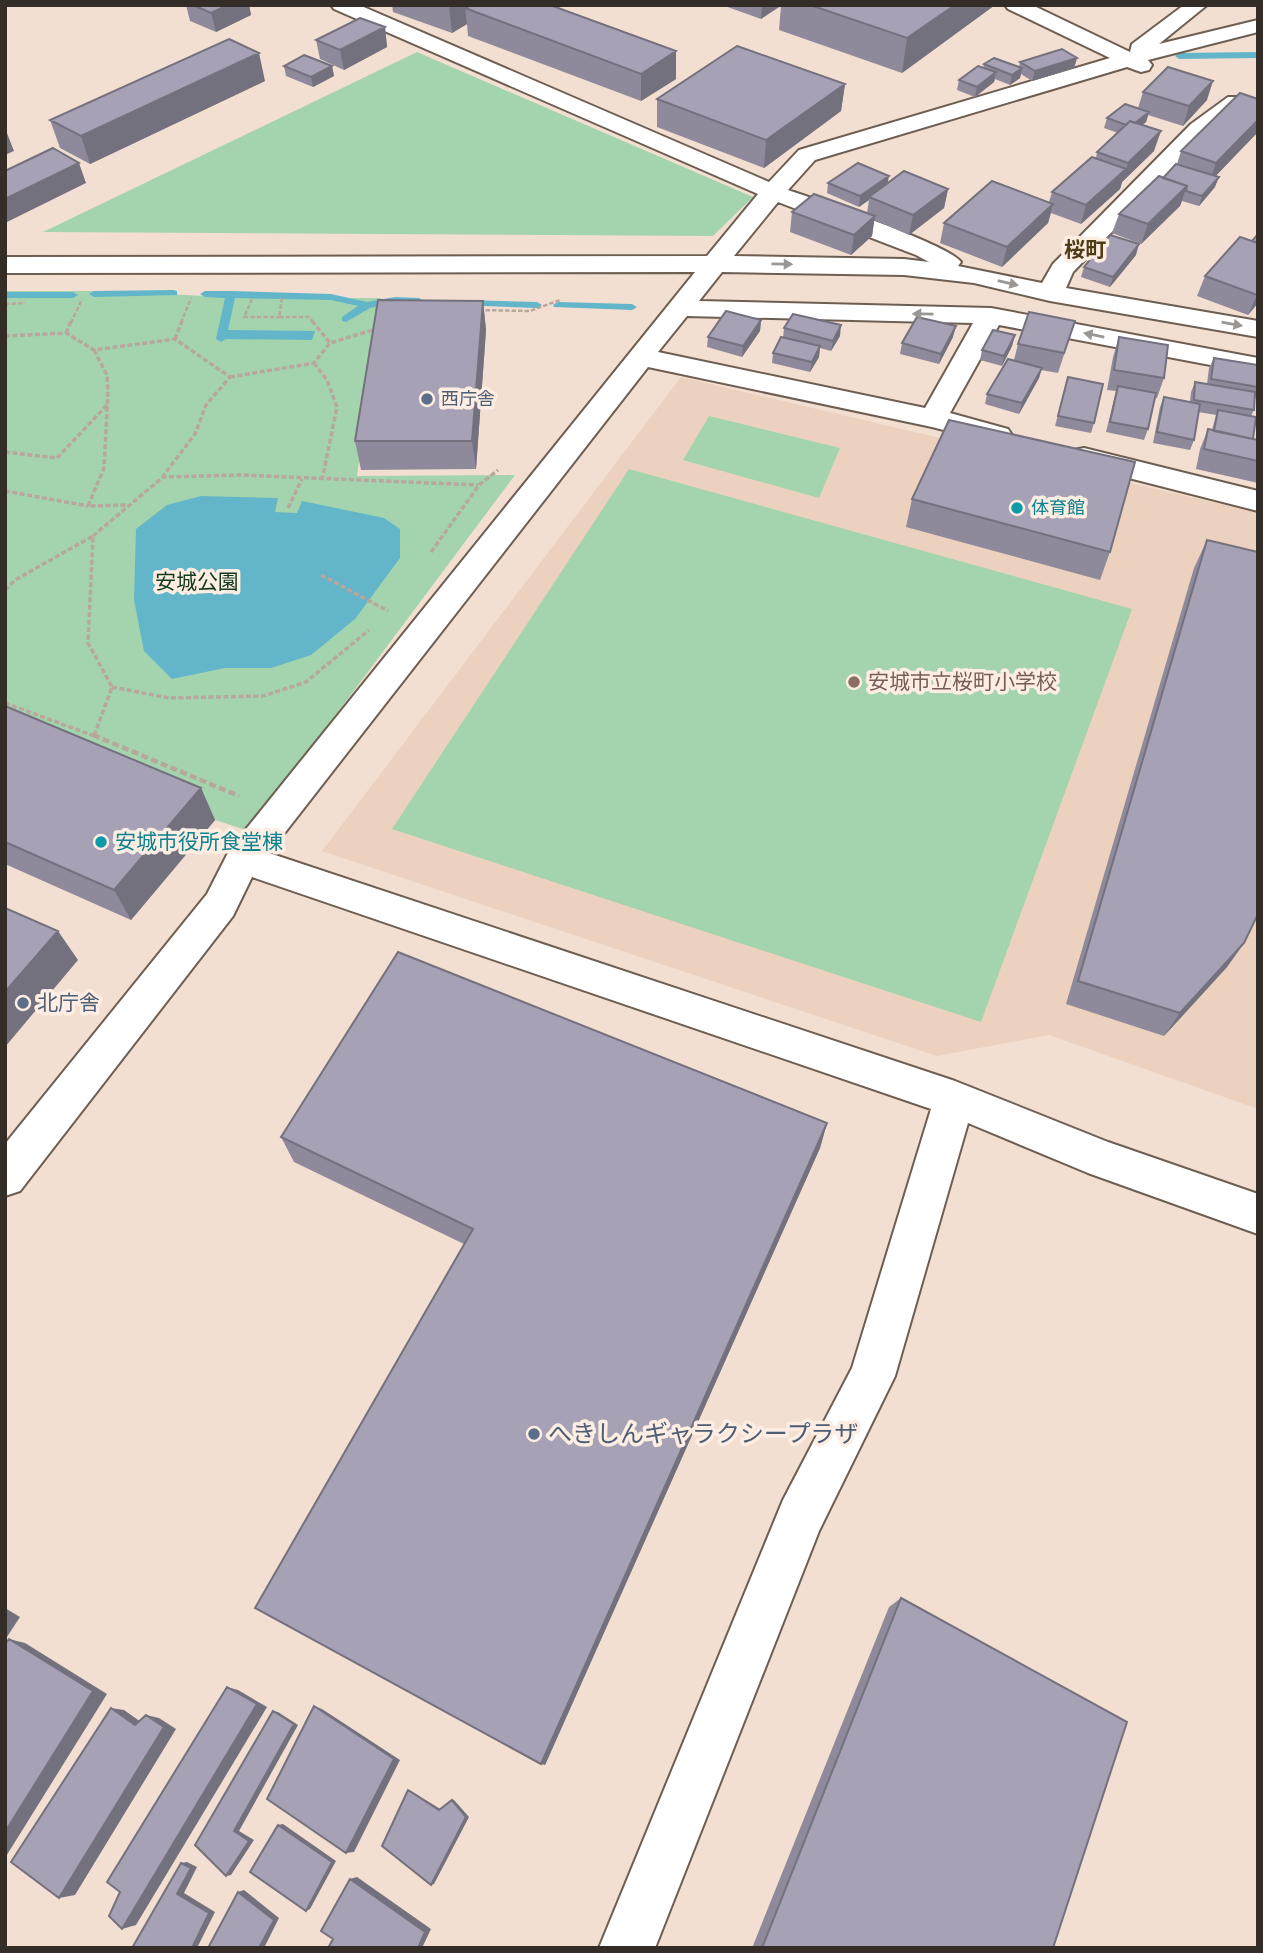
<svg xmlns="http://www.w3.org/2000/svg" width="1263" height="1953" font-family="Quicksand,'Noto Sans JP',sans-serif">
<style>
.built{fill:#ebd1be}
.green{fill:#a4d4ad}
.water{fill:#63b5ca}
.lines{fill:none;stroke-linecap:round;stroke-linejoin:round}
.stream{fill:#63b5ca;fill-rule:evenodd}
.minor-casing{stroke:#6e5e52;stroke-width:4}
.path-far2{stroke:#b7a79c;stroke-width:2.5;stroke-dasharray:4.5 2;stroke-linecap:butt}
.path-far1{stroke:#b7a79c;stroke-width:3.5;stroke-dasharray:5 2.5;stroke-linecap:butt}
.path{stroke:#b7a79c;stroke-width:4.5;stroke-dasharray:7 3.5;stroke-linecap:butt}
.minor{fill:#fff;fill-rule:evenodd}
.wall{fill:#8f8a9b}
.shaded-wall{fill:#74717e}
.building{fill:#a6a1b4;stroke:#74717e;stroke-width:2}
.oneway{fill:#999693}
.service-dot{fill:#5c6f8a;stroke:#fdede2;stroke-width:2.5}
.culture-dot{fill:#0f9aa8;stroke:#fdede2;stroke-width:2.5}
.education-dot{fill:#8d6e63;stroke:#fdede2;stroke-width:2.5}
.labels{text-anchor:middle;stroke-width:7;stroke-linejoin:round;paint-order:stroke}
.far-service-label{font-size:18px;fill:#4e5e75;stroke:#fdede2;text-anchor:start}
.far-culture-label{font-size:18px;fill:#0d838f;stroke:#fdede2;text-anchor:start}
.far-quarter-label{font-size:21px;font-weight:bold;fill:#4f3c16;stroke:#fdede2}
.park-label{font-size:21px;fill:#103a1d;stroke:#fdede2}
.education-label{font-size:21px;fill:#785e54;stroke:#fdede2;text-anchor:start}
.culture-label{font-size:21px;fill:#0d838f;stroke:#fdede2;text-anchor:start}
.service-label{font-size:21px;fill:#4e5e75;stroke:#fdede2;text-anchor:start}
.near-service-label{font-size:24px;fill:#4e5e75;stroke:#fdede2;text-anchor:start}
</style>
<rect width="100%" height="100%" fill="#f3dfd1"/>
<!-- built -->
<path class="built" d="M681,377L1258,513V1109L1049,1035L937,1056L322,851Z"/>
<!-- green -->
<path class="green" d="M417,52L753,197L713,236L43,232Z
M5,291H96L252,298H381L357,476L515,475L249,831L215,820L5,726Z
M709,416L840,448L819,498L683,460Z
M629,469L1132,609L981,1022L392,829Z"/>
<!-- water -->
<path class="water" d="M224,330L314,331H315L312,340L221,339Z
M201,496L278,498L275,512L297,513L302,501L384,518L400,529V558L355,619L311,655L271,668H225L172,679L144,651L134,600L136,529L167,505Z"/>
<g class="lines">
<!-- stream -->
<path class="stream" d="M1258,52V58L1179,59L1175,56L1179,53Z
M173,290L177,291V295L94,297L89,294L94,291Z
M231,291L331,294L367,302L395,297L419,298L424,301L419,304L395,303L370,308L346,322L342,321V317L358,306L331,300L235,298L226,339L221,342L216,339L225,298L205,297L200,294L205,291Z
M5,292H73L78,295L73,298H5Z
M462,300L537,302L542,305L537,308L458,305V301Z
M558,302L632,304L637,307L632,310L554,307L553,305Z"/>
<defs>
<path id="minor" d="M331,5H359L769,182L799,150L1110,58L1008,9L1005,5H1032L1130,52L1132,44L1184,5H1207L1159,44L1258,20V32L1148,60L1152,65L1149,70L1141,72L1127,67L815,160L788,190C817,200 948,244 961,262L958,266L1042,283L1053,264L1191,124L1228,97H1244L1247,102L1244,107L1207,134L1073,272L1066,288L1258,321V337L1050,301L974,283L904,275L722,272L699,301L991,308L1258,358V374L999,325L950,413L1008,429L1012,435L1008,441L998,444L932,427L648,367L269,853L955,1081L1108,1142L1258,1194V1234L1088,1173L968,1123L895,1376L819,1531L655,1948H599L783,1500L852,1368L931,1109L252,877L233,916L20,1191L5,1196V1144L207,894L230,849L695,272L5,273V257L707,256L758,194L334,9ZM778,202L916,255L929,262L904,259L734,256ZM687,316L973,323L925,408L658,352Z
M1084,448L1258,491V511L1074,464L1070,457L1074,450Z"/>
</defs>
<!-- minor casing -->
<use href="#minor" class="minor-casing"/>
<!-- path-far2 -->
<path class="path-far2" d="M282,298L279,317H309L314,323
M252,299L244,317H279
M5,304L25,303
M479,310L530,311L560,300
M71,323L82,299
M181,323L191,298"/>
<!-- path-far1 -->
<path class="path-far1" d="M312,321L330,343L379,328
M66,333L71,321
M5,336L66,333L94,350L175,339L230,377L206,405L195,434L163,476
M175,339L182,321
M94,350L107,375L108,391L104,468L88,506L128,505
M314,363L327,380L337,407L322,480
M230,377L314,363L330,343
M5,452L57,458L107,405
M5,491L88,506
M288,508L302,479
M93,536L163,477L241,475L478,485
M431,552L479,485L498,470
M321,575L388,611
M5,590L15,580L93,536L88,643L112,687L94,736
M112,687L169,698L263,696L306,682L369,630
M5,703L97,737"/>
<!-- path -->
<path class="path" d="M93,735L239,796"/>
<!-- minor -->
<use href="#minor" class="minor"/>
</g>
<!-- wall -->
<path class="wall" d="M186,5H249L251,15L216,32L190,21Z
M392,5H550L676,51V79L641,101L468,36L467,24L452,33L393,12Z
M722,5H995L902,73L779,30L781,6L761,19Z
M385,27L387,47L344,70L320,59L316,40Z
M1077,58L1074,68L1032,81L1021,74L1020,78L1010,85L995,79L994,82L975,97L957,90L959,80L983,68L984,64L1019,67L1020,62Z
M284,66H332L334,76L313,87L286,76Z
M265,81L90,164L60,148L50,120Z
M845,84L841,111L764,168L657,127V99Z
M1143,92L1207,100L1183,126L1148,115L1146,122L1142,125L1154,151L1122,182L1120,189L1081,224L1051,213L1048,223L1002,267L940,243L944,223L1049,202L1052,192L1096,158L1097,152L1118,133L1104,128L1107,118L1138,108Z
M1258,132L1215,176V187L1199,206L1182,201L1180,206L1141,244L1112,233L1119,214L1163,178L1177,164L1181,151Z
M828,183H888L948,189L944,208L909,235L874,220L872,236L851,255L790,232L792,212L867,213L869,200L859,207L827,193Z
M1252,241L1258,303L1248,315L1197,296L1205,276Z
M1136,255L1110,287L1081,277L1084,267Z
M483,301L486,330L476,469L361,470L355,441Z
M761,320L760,331L742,357L707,347L708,337Z
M1075,321L1058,373L1041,370L1039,378L1019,414L985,404L987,394L1014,360L1018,344Z
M784,328L840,336L831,351L820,348L819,357L810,372L772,363L773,353L783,338Z
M1015,335L1012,346L1002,366L980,360L982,350Z
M953,337L939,364L900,354L902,343Z
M1119,337L1164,378L1157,398H1155L1148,429L1144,440L1106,432L1116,391L1107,390L1113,357Z
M1214,358L1258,365V398H1255L1254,410L1251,416L1253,439L1258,440V483L1196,469L1200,449L1208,429L1212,430L1216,415L1198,412L1194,440L1190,450L1153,443L1160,407L1164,397L1190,402L1191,392L1195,382L1207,384L1209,368Z
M1068,377L1094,423L1091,433L1055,426Z
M912,499L1110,552L1100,580L906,527Z
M1207,540L1244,943L1227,967L1164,1036L1066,1004L1194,568Z
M5,706L201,788L215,820L131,920L5,864Z
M827,1123L820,1148L545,1765L464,1244L294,1162L281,1137Z
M901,1598L1053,1948H752L889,1607Z"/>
<!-- shaded-wall -->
<path class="shaded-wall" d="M228,5H249L251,15L216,32L211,13Z
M450,5H500L465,8L467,24L452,33L449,6Z
M762,5H781L761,19Z
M955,5H995L902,73L907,38Z
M385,27L387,47L344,70L340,50Z
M676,51V79L641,101V74Z
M259,53L265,81L90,164L81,136Z
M1077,58L1074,68L1032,81L1035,71Z
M332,66L334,76L313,87L311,77Z
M1022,68L1020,78L1010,85L1012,75Z
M996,72L994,82L975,97L977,87Z
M1213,81L1207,100L1183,126L1189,106Z
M845,84L841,111L764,168L766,140Z
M1149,112L1146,122L1127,137L1130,127Z
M1258,120V132L1209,183L1216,163Z
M5,128L14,151L5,155Z
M1161,131L1154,151L1122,182L1128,163Z
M79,163L86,183L5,223V199Z
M1126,169L1120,189L1081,224L1086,205Z
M889,176L887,186L869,197V200L859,207L860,196Z
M1219,177L1215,187L1199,206L1202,196Z
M1187,186L1180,206L1141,244L1148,224Z
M948,189L944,208L909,235L913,215Z
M1053,204L1048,223L1002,267L1007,247Z
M875,216L872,236L851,255L854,235Z
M1139,244L1136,255L1110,287L1113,277Z
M1258,293V303L1248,315L1257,295Z
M483,301L486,330L476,469L472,441Z
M761,320L760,331L742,357L743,346Z
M841,325L840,336L831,351L833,341Z
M956,326L953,337L939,364L941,354Z
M1015,335L1012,346L1002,366L1004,356Z
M820,346L819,357L810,372L812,362Z
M1042,368L1039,378L1019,414L1022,403Z
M201,788L215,820L131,920L114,890Z
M58,931L78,960L5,1047V992Z
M1244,943L1227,967L1164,1036L1180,1013Z
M827,1123L820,1148L545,1765L541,1764Z
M5,1608L20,1617L5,1640Z
M9,1639L25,1643L107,1694L5,1858Z
M227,1687L238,1690L267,1707L136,1925L122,1929Z
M314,1706L322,1709L400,1760L354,1852L346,1853Z
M111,1708L124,1710L148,1727L135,1725Z
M273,1711L278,1712L298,1725L239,1831L254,1840L231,1875L226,1876L234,1831Z
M146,1715L159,1718L176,1729L75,1895L59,1898Z
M408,1790L411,1791L442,1810H439Z
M452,1800H454L469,1817L434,1884L431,1885Z
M283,1824L336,1861L310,1909L306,1911L278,1825Z
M187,1862L197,1867L184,1893L215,1912L197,1948H192L177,1894L181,1863Z
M357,1877L431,1929L422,1948H418L350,1879Z
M244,1890L279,1918L264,1948H259L238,1892Z"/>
<!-- building -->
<path class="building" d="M193,5H228L211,13Z
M471,5H550L676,51L641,74L465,8Z
M810,5H955L907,38Z
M360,18L385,27L340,50L316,40Z
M229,39L259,53L81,136L50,120Z
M737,46L845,84L766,140L657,99Z
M1062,49L1077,58L1035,71L1020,62Z
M304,55L332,66L311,77L284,66Z
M994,58L1022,68L1012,75L984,64Z
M978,66L996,72L977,87L959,80Z
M1168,67L1213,81L1189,106L1143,92Z
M1240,93L1258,99V120L1216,163L1181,151Z
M1125,104L1149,112L1135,123L1130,121L1126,125L1107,118Z
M1130,121L1161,131L1128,163L1097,152Z
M53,148L79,163L5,199V171Z
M1092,157L1126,169L1086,205L1052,192Z
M858,163L889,176L860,196L828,183Z
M1176,164L1219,177L1202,196L1186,191L1187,186L1163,178Z
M904,171L948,189L913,215L869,197Z
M1159,176L1187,186L1148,224L1119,214Z
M992,181L1053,204L1007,247L944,223Z
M814,194L875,216L854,235L792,212Z
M1258,234V243L1252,241Z
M1110,235L1139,244L1113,277L1084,267Z
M1240,237L1258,243V293L1257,295L1205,276Z
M378,300L483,301L472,441H355Z
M726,311L761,320L743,346L708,337Z
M1029,312L1075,321L1064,353L1018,344Z
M793,314L841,325L833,341L784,328Z
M917,317L956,326L941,354L902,343Z
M993,330L1015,335L1004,356L982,350Z
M781,337L820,346L812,362L773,353Z
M1119,337L1168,345L1164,378L1114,370Z
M1214,358L1258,365V387L1211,379Z
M1008,359L1042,368L1022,403L987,394Z
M1068,377L1103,384L1094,423L1058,416Z
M1195,382L1255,392L1254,410L1194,400Z
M1118,386L1156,393L1148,429L1110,422Z
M1164,397L1200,404L1194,440L1157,432Z
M1218,410L1256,417L1253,439L1214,431Z
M949,420L1135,462L1110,552L912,499Z
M1208,429L1258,440V461L1204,449Z
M1207,540L1258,552V914L1244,943L1180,1013L1078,981Z
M5,706L201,788L114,890L5,842Z
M5,908L58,931L5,992Z
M398,952L827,1123L541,1764L255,1608L473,1229L281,1137Z
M901,1598L1127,1722L1053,1948H762Z
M9,1639L93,1691L5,1832V1644Z
M227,1687L257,1704L122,1929L109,1916L120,1892L107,1882Z
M314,1706L394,1759L346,1853L267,1799Z
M111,1708L135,1725L146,1715L164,1727L59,1898L11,1862Z
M273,1711L294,1724L234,1831L249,1841L226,1876L195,1845Z
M408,1790L439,1810L452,1800L466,1817L431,1885L382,1846Z
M278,1825L332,1862L306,1911L250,1872Z
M181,1863L191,1868L177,1894L209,1913L192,1948H132Z
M350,1879L425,1932L418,1948H328L333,1939L321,1931Z
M238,1892L274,1920L259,1948H208Z"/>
<!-- one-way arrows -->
<defs><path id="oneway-solid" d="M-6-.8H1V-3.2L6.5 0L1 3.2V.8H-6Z" transform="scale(1.75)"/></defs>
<g class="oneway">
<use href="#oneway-solid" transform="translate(782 264) rotate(1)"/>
<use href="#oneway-solid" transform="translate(1008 283) rotate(13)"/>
<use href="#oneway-solid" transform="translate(923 314) rotate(-179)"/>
<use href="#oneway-solid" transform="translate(1232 324) rotate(10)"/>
<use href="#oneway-solid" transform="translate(1094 335) rotate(-169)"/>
</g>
<!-- markers -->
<g class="service-dot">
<circle cx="427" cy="399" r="7"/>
<circle cx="23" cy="1003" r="7"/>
<circle cx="534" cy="1434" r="7"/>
</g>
<g class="culture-dot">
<circle cx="1017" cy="508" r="7"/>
<circle cx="101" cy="842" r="7"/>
</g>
<circle class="education-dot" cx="854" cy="682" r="7"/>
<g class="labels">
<!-- far-service labels -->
<g class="far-service-label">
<text x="441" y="405">西庁舎</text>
</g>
<!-- far-culture labels -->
<g class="far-culture-label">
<text x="1031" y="514">体育館</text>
</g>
<!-- far-quarter labels -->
<g class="far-quarter-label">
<text x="1085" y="257">桜町</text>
</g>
<!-- park labels -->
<g class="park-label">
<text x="197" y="589">安城公園</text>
</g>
<!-- education labels -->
<g class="education-label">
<text x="868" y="689">安城市立桜町小学校</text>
</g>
<!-- culture labels -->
<g class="culture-label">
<text x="115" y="849">安城市役所食堂棟</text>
</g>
<!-- service labels -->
<g class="service-label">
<text x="37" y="1010">北庁舎</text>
</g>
<!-- near-service labels -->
<g class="near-service-label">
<text x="548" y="1442">へきしんギャラクシープラザ</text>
</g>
</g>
<!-- border -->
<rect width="1263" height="1953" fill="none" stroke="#332c27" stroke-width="14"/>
</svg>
